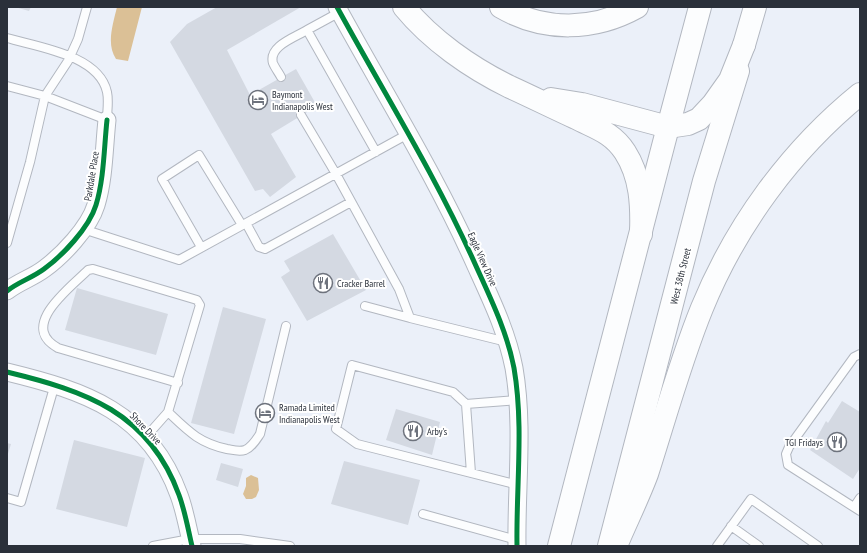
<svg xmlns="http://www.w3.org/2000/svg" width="867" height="553" font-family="'PT Sans Narrow',sans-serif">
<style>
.water{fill:#dbc096}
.building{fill:#d4d9e2}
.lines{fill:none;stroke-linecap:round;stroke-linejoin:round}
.service-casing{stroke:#b2b7c0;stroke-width:10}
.minor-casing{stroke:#b2b7c0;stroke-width:19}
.secondary-casing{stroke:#b2b7c0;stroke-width:24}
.primary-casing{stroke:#b2b7c0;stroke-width:24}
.motorway-casing{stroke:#b2b7c0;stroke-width:24}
.service{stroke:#fcfdfe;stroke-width:8}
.minor{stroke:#fcfdfe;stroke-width:17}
.secondary{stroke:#fcfdfe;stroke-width:22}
.primary{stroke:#fcfdfe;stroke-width:22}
.motorway{stroke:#fcfdfe;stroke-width:22}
.cycleway-casing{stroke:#fff;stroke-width:8}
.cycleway{stroke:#00873e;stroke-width:5}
.labels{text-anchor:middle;stroke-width:4;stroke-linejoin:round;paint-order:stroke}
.poi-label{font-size:10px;fill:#2a303a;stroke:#fff;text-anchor:start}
.street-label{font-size:10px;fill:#2a303a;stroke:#fff}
</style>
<rect width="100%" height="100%" fill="#ebf0f9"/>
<!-- water -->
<path class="water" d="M117,7H142L128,61L116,59C106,44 113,24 117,7Z
M251,475L258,478L259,490L256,497L252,499H246L243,494L246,486V478Z"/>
<!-- building -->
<path class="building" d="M15,7H31L29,11Z
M217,7H301L227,50L250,95L296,69L317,106L271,134L296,177L270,197L263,189L255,191L170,42L187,24Z
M333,234L366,290L307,321L281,277L290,271L284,261Z
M77,288L168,314L156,355L65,330Z
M223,307L266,319L234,434L191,423Z
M842,401L860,412V468L853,479L810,450L826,421L828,423Z
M396,409L440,422L432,455L386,440Z
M74,440L145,458L127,527L56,509Z
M7,443L11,444L7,457Z
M344,461L420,480L408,525L331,504Z
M221,463L243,469L238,487L216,480Z"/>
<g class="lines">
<defs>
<path id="service" d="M340,12L307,30L376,152
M7,38C38,47 99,55 107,92C109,101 107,111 107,120L45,96L7,86
M281,77C279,73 275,68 273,63C268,46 296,37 307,30
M301,115L336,174L399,289L410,318L507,342
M246,223L259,247L265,249L351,202
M83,229L179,260L408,134
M7,243L30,162L45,96L68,61L78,39L87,7
M201,247L162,179L199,155L242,225
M365,306L410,318
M860,354L854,357L789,447L786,454L788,465L860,511
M466,404L471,473
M168,412C188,431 199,443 227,449C233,450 239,452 245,450C252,447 256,440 260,434L286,326
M145,438L168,412L200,305L197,300L93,269L88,270C70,288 18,326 58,348L178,383
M518,485L357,444L336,429L352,365L453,392L466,404L518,400
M7,498L21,502L55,384
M854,507L860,498
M423,514L517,540
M731,526L759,546
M153,546L190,539H240L290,546
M717,546L751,499L818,546"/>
<path id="minor" d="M337,7C384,93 436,176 476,266C491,299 507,332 514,368C524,426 516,487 517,546
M7,291C18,282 32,278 44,269C62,256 89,228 96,205C104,179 104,148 107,120
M7,372C85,391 149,412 179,495C185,511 188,529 192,546"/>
<path id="secondary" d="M559,546L668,127
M609,546L704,181L738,71"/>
<path id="primary" d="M744,45L755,7
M668,127L700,7"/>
<path id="motorway" d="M404,7C431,40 471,68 510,87C532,97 554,108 576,118C595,128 612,132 625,152C641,177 642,205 641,234
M501,7C544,32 594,31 637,7
M551,99L582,104L668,127L688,124L699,119L713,104L730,80L744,45
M616,546C626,522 638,498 647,474C665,418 680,362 702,308C736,225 791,150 860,94"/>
</defs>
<!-- service casing -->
<use href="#service" class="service-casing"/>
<!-- minor casing -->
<use href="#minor" class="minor-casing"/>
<!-- secondary casing -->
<use href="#secondary" class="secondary-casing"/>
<!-- primary casing -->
<use href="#primary" class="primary-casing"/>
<!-- motorway casing -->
<use href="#motorway" class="motorway-casing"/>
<!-- service -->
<use href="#service" class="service"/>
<!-- minor -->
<use href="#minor" class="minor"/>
<!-- secondary -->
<use href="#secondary" class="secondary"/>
<!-- primary -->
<use href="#primary" class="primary"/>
<!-- motorway -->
<use href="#motorway" class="motorway"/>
<defs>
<path id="cycleway" d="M337,7C384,93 436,176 476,266C491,299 507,332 514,368C524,426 516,487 517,546
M7,291C18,282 32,278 44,269C62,256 89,228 96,205C104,179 104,148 107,120
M7,372C85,391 149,412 179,495C185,511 188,529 192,546"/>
</defs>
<!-- cycleway casing -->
<use href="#cycleway" class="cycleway-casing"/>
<!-- cycleway -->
<use href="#cycleway" class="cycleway"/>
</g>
<!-- icons -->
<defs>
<symbol id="hotel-ring" viewBox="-11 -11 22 22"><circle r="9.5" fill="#fff" stroke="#6e737d" stroke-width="1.5"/><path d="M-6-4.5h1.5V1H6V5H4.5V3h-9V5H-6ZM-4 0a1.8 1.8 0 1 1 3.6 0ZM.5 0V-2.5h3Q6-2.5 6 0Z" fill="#6e737d"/></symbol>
<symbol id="restaurant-ring" viewBox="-11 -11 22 22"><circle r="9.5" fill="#fff" stroke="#6e737d" stroke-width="1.5"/><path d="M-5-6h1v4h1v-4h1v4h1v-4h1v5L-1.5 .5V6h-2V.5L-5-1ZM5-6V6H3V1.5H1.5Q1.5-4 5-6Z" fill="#6e737d"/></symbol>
</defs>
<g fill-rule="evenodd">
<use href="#hotel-ring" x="247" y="89" width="22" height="22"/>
<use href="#restaurant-ring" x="312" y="272" width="22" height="22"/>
<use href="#hotel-ring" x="254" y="402" width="22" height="22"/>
<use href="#restaurant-ring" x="402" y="420" width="22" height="22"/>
<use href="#restaurant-ring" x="826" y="431" width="22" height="22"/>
</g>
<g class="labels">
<!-- poi labels -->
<g class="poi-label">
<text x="272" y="98">Baymont<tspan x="272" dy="12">Indianapolis West</tspan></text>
<text x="337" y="287">Cracker Barrel</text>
<text x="279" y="411">Ramada Limited<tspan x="279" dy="12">Indianapolis West</tspan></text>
<text x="427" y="435">Arby's</text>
<text x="823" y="446" text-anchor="end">TGI Fridays</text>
</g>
<!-- street labels -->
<g class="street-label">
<text transform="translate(91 176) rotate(-81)" y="4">Parkdale Place</text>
<text transform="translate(483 259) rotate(66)" y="4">Eagle View Drive</text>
<text transform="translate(680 276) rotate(-76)" y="4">West 38th Street</text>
<text transform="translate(146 428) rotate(46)" y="4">Shore Drive</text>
</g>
</g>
<!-- border -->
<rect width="867" height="553" fill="none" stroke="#2a303a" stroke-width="16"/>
</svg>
